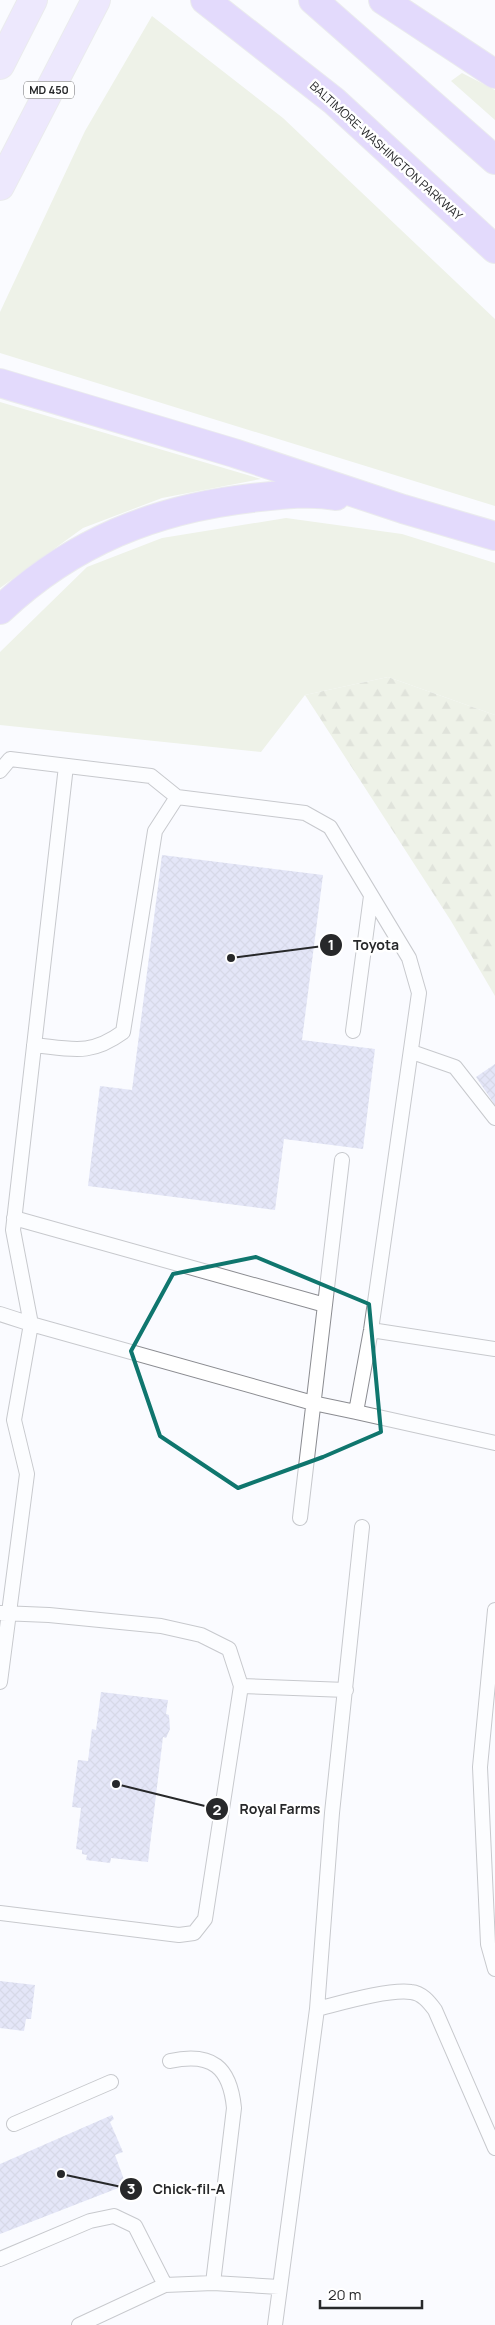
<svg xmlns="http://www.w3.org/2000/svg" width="495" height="2325" font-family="Manrope,sans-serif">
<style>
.grass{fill:#e0e6cc}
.forest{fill:url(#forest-firs)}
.building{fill:url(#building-cross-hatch)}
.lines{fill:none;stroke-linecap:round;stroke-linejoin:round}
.lane-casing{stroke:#8b8c91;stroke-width:16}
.primary-casing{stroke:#d8d8d9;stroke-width:30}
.highway-casing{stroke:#d8d8d9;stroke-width:30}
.lane{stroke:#fff;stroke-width:14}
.primary{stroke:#ded0fb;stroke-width:28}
.highway{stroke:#c8b1f8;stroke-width:28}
.marked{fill:none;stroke:#0f766e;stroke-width:4;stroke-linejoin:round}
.labels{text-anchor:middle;stroke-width:5;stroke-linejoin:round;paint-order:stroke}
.shield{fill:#fff;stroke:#68686a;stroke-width:1}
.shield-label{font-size:11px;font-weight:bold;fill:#27282a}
.street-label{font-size:12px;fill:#27282a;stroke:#fff}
.leader{fill:none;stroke:#27282a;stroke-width:2}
.callout-dot{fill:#27282a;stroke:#fff;stroke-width:2}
.mark-label{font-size:15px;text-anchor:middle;font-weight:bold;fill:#fff}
.callout-label{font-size:14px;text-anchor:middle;font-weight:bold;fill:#27282a;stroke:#fff;stroke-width:5;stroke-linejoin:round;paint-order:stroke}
</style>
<defs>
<pattern id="forest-firs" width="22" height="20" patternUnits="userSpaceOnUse" patternTransform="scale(1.25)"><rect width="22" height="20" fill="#e0e6cc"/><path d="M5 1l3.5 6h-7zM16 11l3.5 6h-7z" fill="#c0c5af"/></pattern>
<pattern id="building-cross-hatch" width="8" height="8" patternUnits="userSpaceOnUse" patternTransform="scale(1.25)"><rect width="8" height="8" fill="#c9ccef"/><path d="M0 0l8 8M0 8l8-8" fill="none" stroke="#adafcd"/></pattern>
</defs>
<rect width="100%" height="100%" fill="#fafbff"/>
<!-- grass -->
<path class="grass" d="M152,16L283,118L495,319V506L0,353V312L85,131Z
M462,73L495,90V120L451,81Z
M0,402L261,479L162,498L83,528L0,588Z
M286,518L402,534L495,563V715L388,677L305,695L261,752L0,725V652L87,567L162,538Z"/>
<!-- forest -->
<path class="forest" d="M388,677L495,715V996L451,921L305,695Z"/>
<!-- building -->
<path class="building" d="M162,855L323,875L302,1040L375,1049L363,1149L284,1139L275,1210L88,1186L100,1086L132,1090Z
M495,1064V1105L476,1077Z
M101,1692L168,1700L166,1714L169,1715L170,1729L166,1738L163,1737L148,1862L111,1858L110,1863L86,1860L87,1855L82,1854V1850L76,1849L81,1808L72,1807L78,1760L88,1761L92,1729L96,1730Z
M0,1981L35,1985L31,2019H26L24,2031L0,2028Z
M112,2115L114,2119L110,2122L123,2152L115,2155L126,2185L0,2234V2164Z"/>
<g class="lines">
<defs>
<path id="lane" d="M0,771L10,759L151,776L177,797L305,813L330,827L409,958L419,993L371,1330L356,1412L313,1403L31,1324L0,1314
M353,1031L371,896
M34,1045C72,1049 90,1056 123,1032L155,831L177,797
M412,1052L455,1067L495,1118
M14,1218L325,1305
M371,1330L495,1349
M356,1412L495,1443
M300,1518L342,1160
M495,1610L480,1767L488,1944L495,1969
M1,1613L49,1615L161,1626L201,1635L229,1649L241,1686L346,1690
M0,1682L27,1474L14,1420L31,1324L13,1230L66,766
M0,1913L179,1935L194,1933L205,1919L241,1686
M317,2009C341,2003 388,1989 411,1992C422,1993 429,2002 435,2010L495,2148
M170,2061C212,2052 230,2067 234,2108L213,2283
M14,2124L111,2082
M0,2259L90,2221L114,2216L135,2226L165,2285
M79,2325L165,2285L213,2283L279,2287
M275,2325L317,2009L332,1813L362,1527"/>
<path id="primary" d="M0,65L33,0
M0,186L96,0"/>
<path id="highway" d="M205,0L334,101L495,249
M313,0L495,160
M383,0L495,74
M0,383L234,453L403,509L495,536
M0,610C72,542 155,509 252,498C279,495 310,491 336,496"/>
</defs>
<!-- lane casing -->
<use href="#lane" class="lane-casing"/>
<!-- primary casing -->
<use href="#primary" class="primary-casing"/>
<!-- highway casing -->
<use href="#highway" class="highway-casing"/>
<!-- lane -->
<use href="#lane" class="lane"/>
<!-- primary -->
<use href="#primary" class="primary"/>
<!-- highway -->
<use href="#highway" class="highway"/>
</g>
<!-- marked area -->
<path d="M0 0H495V2325H0ZM256,1257L369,1304L381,1432L323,1457L238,1488L160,1436L131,1351L173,1274Z" fill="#fafbff" fill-opacity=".55" fill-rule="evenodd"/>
<path class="marked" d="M256,1257L369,1304L381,1432L323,1457L238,1488L160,1436L131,1351L173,1274Z"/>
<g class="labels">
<!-- shield labels -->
<rect class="shield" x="24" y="81.5" width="50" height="17" rx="4"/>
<g class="shield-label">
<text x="49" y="94">MD 450</text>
</g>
<!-- street labels -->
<g class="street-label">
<text transform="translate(386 151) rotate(42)" y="4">BALTIMORE-WASHINGTON PARKWAY</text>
</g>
</g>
<!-- callouts -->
<path class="leader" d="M231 958L331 945M116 1784L217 1809M61 2174L131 2189"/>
<g class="callout-dot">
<circle cx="231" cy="958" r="5"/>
<circle cx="116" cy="1784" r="5"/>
<circle cx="61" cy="2174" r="5"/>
<circle cx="331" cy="945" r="12"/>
<circle cx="217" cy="1809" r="12"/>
<circle cx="131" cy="2189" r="12"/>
</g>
<g class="mark-label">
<text x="331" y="950">1</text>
<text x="217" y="1815">2</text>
<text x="131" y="2194">3</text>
</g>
<g class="callout-label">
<text x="376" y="950">Toyota</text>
<text x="280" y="1814">Royal Farms</text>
<text x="189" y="2194">Chick-fil-A</text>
</g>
<!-- scale -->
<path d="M320 2300v8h102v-8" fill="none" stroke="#27282a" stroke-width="2.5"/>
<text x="328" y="2300" font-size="15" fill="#27282a" stroke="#ffffff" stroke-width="4" paint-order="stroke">20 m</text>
</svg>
